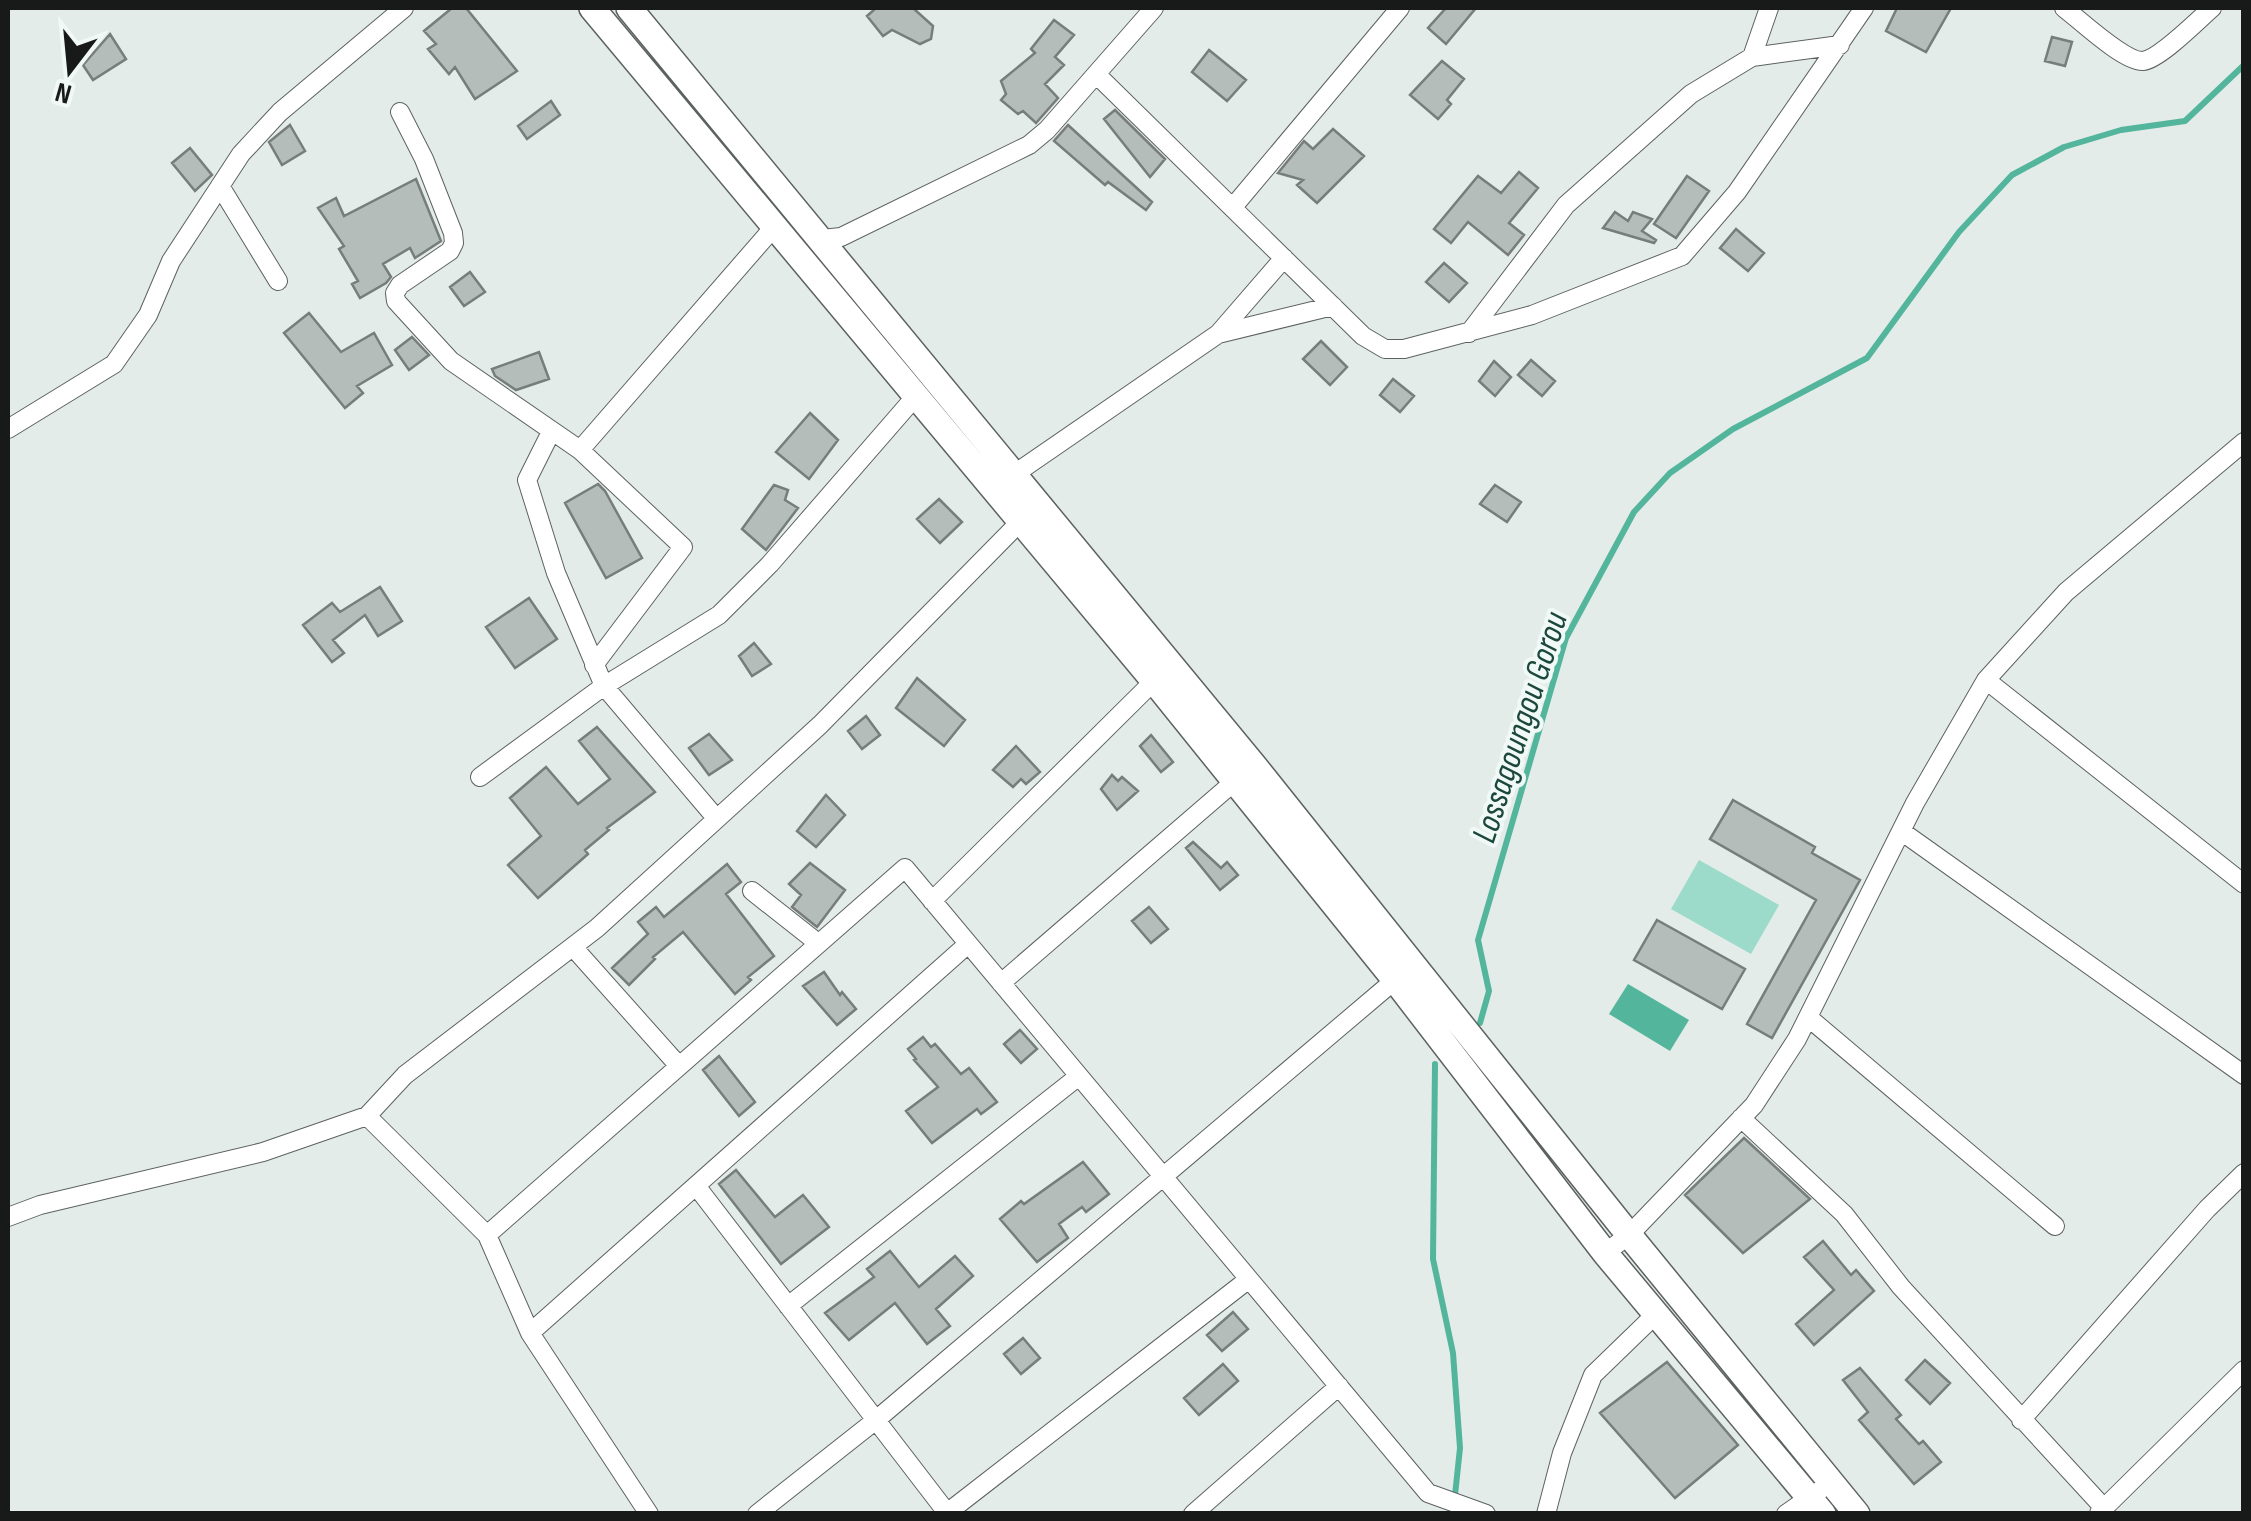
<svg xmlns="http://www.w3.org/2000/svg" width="2251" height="1521" font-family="'Sofia Sans Condensed',sans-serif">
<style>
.green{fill:#9cdbc9}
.water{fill:#54b59d}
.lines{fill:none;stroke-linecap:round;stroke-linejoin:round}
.stream{stroke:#54b59d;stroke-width:6}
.building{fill:#b5bdba;stroke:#767d7b;stroke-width:2.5}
.street-casing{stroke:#5c6260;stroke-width:20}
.secondary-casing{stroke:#5c6260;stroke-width:28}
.street{stroke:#fff;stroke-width:18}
.secondary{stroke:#fff;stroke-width:25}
.labels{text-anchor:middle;stroke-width:8;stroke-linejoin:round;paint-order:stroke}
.water-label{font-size:35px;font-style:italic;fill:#1c473d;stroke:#f1f9f6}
</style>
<rect width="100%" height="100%" fill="#e4ece9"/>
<!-- green -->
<path class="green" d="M1699,860L1779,905L1751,954L1671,909Z"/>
<!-- water -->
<path class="water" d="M1628,984L1689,1020L1670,1051L1609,1014Z"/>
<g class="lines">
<!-- stream -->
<path class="stream" d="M1480,1023L1489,991L1478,940L1566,638L1634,512L1670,473L1733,429L1867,358L1959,232L2012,175L2064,147L2121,130L2185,121L2244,65
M1435,1064L1433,1259L1453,1353L1460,1448L1453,1514"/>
</g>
<!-- building -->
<path class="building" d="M452,8H466L517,71L475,99L455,67L449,74L428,49L436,44L424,31Z
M876,8H913L933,26L931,39L920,44L892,30L883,36L867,16Z
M1446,8H1476L1446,44L1428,28Z
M1897,8H1951L1926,52L1886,31Z
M1054,20L1074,35L1055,57L1064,65L1045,84L1058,98L1036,123L1023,111L1018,114L1001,100L1006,94L1001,81L1035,53L1031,49Z
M110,34L126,59L93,80L83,65Z
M2052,37L2072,42L2065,66L2045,61Z
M1209,50L1246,80L1227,101L1192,72Z
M1442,61L1464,79L1447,100L1451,104L1438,119L1410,95Z
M551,101L560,115L527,139L518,126Z
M1115,110L1165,159L1150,177L1104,119Z
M290,125L305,151L282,165L269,142Z
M1068,125L1152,202L1146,210L1108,182L1105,185L1054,141Z
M1333,129L1364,156L1317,203L1297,185L1303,180L1278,173L1304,141L1313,149Z
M190,148L212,175L195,191L172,163Z
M1519,172L1538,188L1509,223L1524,235L1508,255L1468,222L1451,243L1434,229L1478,176L1501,193Z
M1687,176L1709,191L1676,238L1654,224Z
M416,179L441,241L415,258L410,248L383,264L391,277L386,283L360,298L352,284L358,281L339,249L344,246L318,208L336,198L344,216Z
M1615,212L1628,221L1633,212L1652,219L1642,231L1656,240L1654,243L1603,228Z
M1736,229L1764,253L1748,271L1720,248Z
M1444,263L1467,283L1449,302L1426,282Z
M470,272L485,292L464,306L450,287Z
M309,313L341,352L374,333L392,365L357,386L363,393L345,408L284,333Z
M412,337L429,355L409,370L395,350Z
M1321,341L1347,367L1330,385L1303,359Z
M539,352L549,379L516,390L495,376L492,369Z
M1531,360L1555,381L1542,396L1518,375Z
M1494,361L1511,377L1495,396L1479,381Z
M1393,379L1414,396L1400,412L1380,395Z
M810,413L838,440L809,479L776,452Z
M598,484L605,491L642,558L606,578L565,503Z
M774,485L788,490L785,500L798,508L766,550L742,529Z
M1495,485L1521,502L1507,522L1480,504Z
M939,499L962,522L940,543L917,519Z
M380,587L402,621L378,636L365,615L333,640L344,653L332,662L303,625L332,603L340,612Z
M529,598L557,639L515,668L486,627Z
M754,643L771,664L752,676L739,656Z
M917,678L965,720L944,746L896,708Z
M866,716L880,735L862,749L848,731Z
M597,727L655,792L607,828L609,830L585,850L588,854L538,898L508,865L541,836L510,798L546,767L578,804L610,779L579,741Z
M709,734L732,760L709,775L689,748Z
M1151,735L1173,762L1161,772L1140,746Z
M1016,746L1040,772L1026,784L1021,779L1013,787L993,770Z
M1112,775L1118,781L1122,777L1138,791L1117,810L1101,789Z
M826,795L845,815L816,847L797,831Z
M1733,800L1815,847L1812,853L1860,880L1772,1038L1747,1024L1816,900L1710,839Z
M1193,842L1221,868L1227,862L1238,875L1220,890L1186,848Z
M810,863L845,890L817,927L792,907L801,895L789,884Z
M727,864L741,882L726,894L774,956L748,977L751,980L735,994L683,932L653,957L655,959L629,985L612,968L648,934L638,922L656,907L664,917Z
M1149,907L1168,929L1151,943L1132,921Z
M1657,920L1745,969L1722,1009L1634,960Z
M824,972L840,995L842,992L856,1009L837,1025L803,986Z
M1020,1030L1037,1049L1021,1063L1004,1044Z
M923,1037L931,1047L935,1044L961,1074L969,1068L997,1102L981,1114L977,1109L932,1143L906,1111L938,1087L914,1060L916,1059L908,1049Z
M719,1056L755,1102L739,1116L703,1070Z
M1744,1138L1810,1199L1743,1253L1685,1195Z
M1083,1162L1109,1194L1086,1212L1082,1207L1059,1224L1068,1238L1037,1262L1000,1219L1021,1201L1024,1204Z
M736,1170L775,1217L803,1195L829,1227L781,1264L719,1184Z
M1823,1241L1851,1275L1856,1270L1874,1291L1814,1345L1796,1324L1834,1290L1804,1257Z
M890,1251L919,1287L955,1256L973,1276L936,1309L950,1326L927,1344L895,1303L849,1340L825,1313L874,1277L867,1269Z
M1233,1312L1248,1329L1222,1351L1207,1335Z
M1023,1338L1040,1358L1021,1374L1004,1354Z
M1925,1360L1950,1383L1930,1404L1906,1380Z
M1667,1362L1738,1445L1675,1498L1600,1413Z
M1223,1364L1238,1381L1199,1415L1184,1398Z
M1860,1368L1901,1415L1896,1419L1919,1444L1923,1441L1941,1462L1914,1484L1859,1420L1868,1412L1843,1380Z"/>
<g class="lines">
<defs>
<path id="street" d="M2064,8C2080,20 2124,62 2143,61C2160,59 2198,20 2212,8
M1752,57L1769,8
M1096,74L1363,336L1385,349H1404L1532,315L1682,256L1737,192L1864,8
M400,112L424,159L453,233L454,243L450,251L400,285L395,293L396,301L451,361L580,450L683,547L594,665
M220,186L278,281
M1233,207L1400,8
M822,239L841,237L1029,145L1047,130L1154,8
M1219,333L1284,258
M1469,333L1566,205L1691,94L1752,57L1840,45
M8,429L114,364L148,315L171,261L241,154L280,112L404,8
M551,432L527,480L556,573L604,686L716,818
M580,450L774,227
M1016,473L1218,334L1333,306
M1986,680L2244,884
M480,777L604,686L719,615L770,564L915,397
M1901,831L2244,1075
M752,891L818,943
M932,901L1154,681
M573,947L679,1066
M1001,983L1234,782
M1809,1018L2055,1226
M367,1116L487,1235L530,1333L649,1514
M1741,1118L1844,1214L1901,1287L2104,1508
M697,1187L948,1514
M8,1217L40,1205L263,1152L367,1116L405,1075L597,928L820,725L1019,523
M487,1235L905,868L1428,1493L1486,1514
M1605,1253L1629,1235L1754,1105L1797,1039L1915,803L1986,680L2066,592L2244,442
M788,1306L1079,1076
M530,1333L968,944
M2021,1420L2207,1209L2244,1173
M947,1513L1249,1279
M2099,1513L2244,1370
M757,1514L876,1420L1395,980
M1193,1514L1339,1386
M1546,1514L1562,1453L1593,1375L1656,1314
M1786,1514L1819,1491"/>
<path id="secondary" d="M592,8L1154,681L1395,980L1605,1253L1823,1514
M629,8L1256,768L1629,1235L1857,1514"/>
</defs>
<!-- street casing -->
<use href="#street" class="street-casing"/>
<!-- secondary casing -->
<use href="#secondary" class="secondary-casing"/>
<!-- street -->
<use href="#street" class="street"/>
<!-- secondary -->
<use href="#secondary" class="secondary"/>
</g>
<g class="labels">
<!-- water labels -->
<g class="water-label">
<text transform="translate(1519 727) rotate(-72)" y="12">Lossagoungou Gorou</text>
</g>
</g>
<!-- border -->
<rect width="2251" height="1521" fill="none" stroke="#171a19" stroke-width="20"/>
<!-- north arrow -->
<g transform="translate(70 70) rotate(196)" stroke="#f1f9f6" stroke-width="8" paint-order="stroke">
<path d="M0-8L18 38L0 25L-18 38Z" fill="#171a19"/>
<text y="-15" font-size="28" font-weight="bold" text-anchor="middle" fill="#171a19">N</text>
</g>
</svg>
